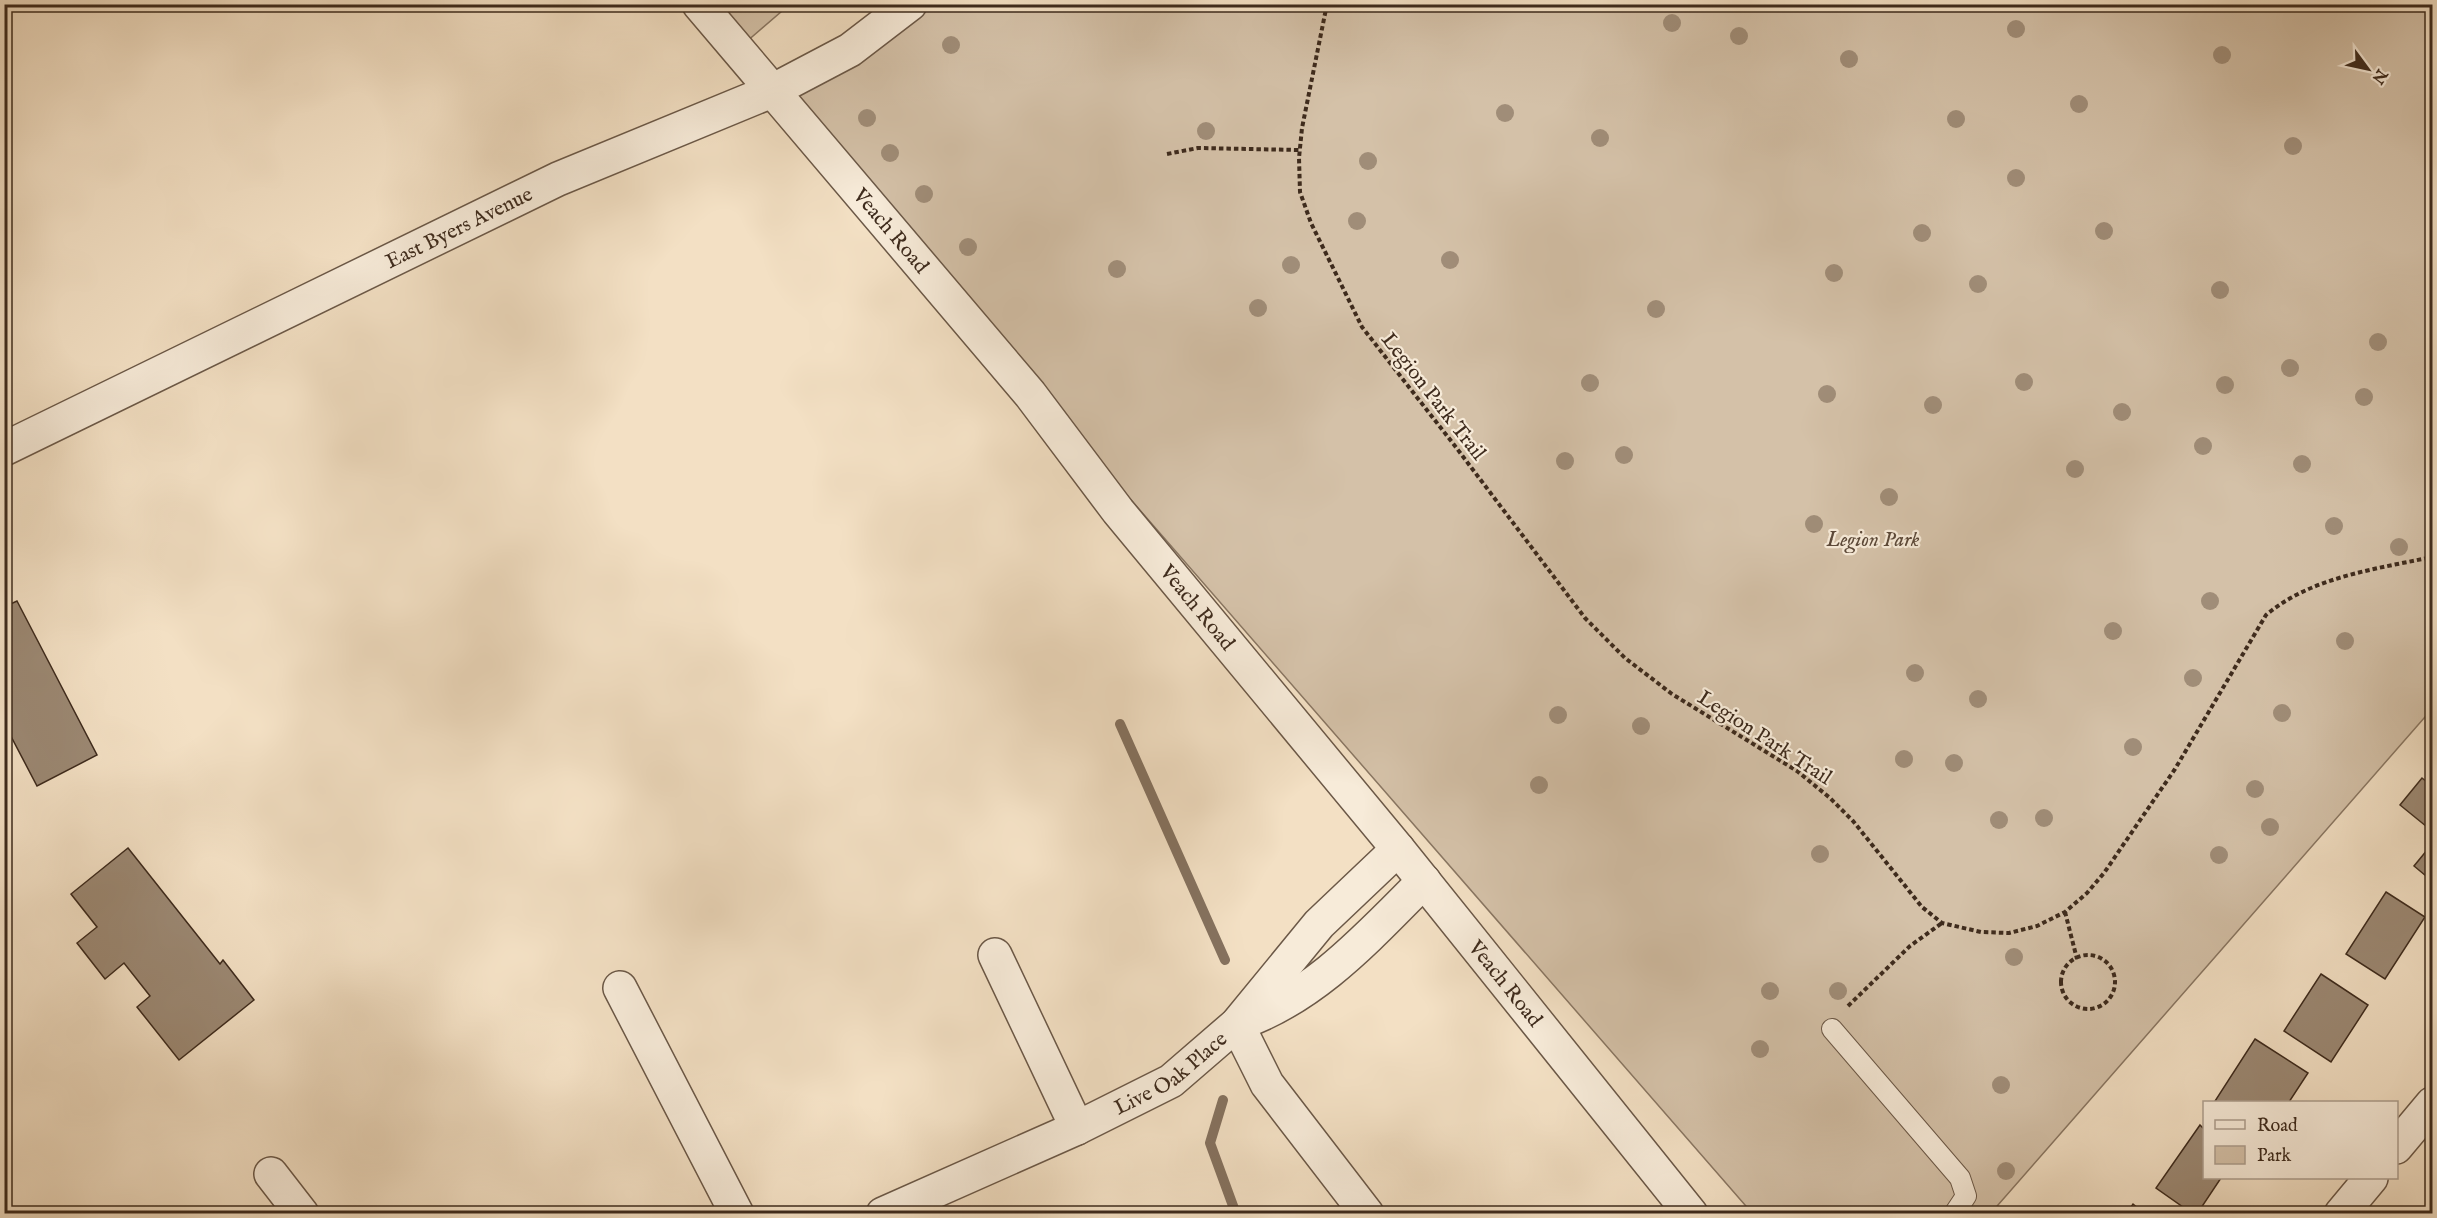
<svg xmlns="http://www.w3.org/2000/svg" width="2437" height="1218" font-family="'IM FELL English',serif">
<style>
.green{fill:#d4c1a8;stroke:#897662;stroke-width:1.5}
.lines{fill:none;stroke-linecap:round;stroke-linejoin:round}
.stream{stroke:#85725f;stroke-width:10}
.building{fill:#9c8974;stroke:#3e2b1d;stroke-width:1.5}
.service-casing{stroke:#6b5847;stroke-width:22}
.minor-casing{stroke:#6b5847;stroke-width:36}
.tertiary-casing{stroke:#6b5847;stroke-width:36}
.path{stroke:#3e2b1d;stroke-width:4;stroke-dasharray:4.5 3;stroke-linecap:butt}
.service{stroke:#f7ebd9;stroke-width:20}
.minor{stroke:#f7ebd9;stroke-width:33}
.tertiary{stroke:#f7ebd9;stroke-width:33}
.tree{fill:#a08d78}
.labels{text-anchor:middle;stroke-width:4.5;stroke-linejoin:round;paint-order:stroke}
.street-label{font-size:21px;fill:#3e2b1d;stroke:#f7ebd9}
.park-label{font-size:21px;font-style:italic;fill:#5c4939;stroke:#f7ebd9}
</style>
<rect width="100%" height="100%" fill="#f3e0c4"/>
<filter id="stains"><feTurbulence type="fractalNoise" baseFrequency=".00333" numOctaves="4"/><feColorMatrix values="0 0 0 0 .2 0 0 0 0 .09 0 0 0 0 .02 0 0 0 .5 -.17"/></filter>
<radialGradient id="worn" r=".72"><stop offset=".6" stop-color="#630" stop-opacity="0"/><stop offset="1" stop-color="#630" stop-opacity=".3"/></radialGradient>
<!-- green -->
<path class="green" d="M699,5H789L738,49Z
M905,5H2432V709L1991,1213H1752L774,90Z"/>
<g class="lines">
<!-- stream -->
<path class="stream" d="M1120,724L1225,960
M1223,1100L1210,1143L1236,1214"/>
</g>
<!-- building -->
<path class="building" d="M17,601L97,755L37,786L4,723V607Z
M2422,778L2432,786V831L2400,805Z
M2432,844V881L2414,866Z
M128,848L220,964L223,960L254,1000L179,1060L137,1007L150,996L124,963L105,979L77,943L97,927L71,894Z
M2386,892L2425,917L2385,979L2346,954Z
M2321,974L2368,1005L2331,1062L2284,1031Z
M2255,1039L2308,1073L2289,1102H2218L2215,1101Z
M2200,1125L2204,1129V1178H2221L2197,1214H2193L2156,1188Z
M2133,1204L2145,1214H2126Z"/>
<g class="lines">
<defs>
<path id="service" d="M1832,1029L1960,1178L1966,1196L1954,1214"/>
<g id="minor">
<path id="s1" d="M4,449L558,179L774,90L850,50L910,4"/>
<path d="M995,955L1077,1128"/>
<path d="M620,988L737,1214"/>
<path d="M2396,1147L2432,1104"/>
<path d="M271,1174L302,1214"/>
<path id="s2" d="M883,1214L1077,1128L1171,1081L1237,1024L1319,924L1398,849"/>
<path d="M1367,1214L1267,1084L1237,1024C1314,998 1368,937 1424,881"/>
<path d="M2341,1214L2371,1178"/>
</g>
<g id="tertiary">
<path id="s3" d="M699,4L1030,394L1118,511L1398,849L1691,1214"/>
</g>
</defs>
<!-- service casing -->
<use href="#service" class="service-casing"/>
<!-- minor casing -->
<use href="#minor" class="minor-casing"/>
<!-- tertiary casing -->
<use href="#tertiary" class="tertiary-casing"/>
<!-- path -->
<path class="path" d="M1327,4L1302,128L1299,158L1300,192L1311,223L1362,327L1455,446L1585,618L1625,658L1672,694L1797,771L1830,798L1853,821L1922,907L1942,923L1981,932L2009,933L2037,926L2065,912L2087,893L2104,873L2175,769L2266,615C2311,577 2376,569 2432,557
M1167,154L1198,148L1299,150
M2065,912L2077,959
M2061 982a27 27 0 1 1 54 0a27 27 0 1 1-54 0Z
M1848,1006L1910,946L1942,923"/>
<!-- service -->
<use href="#service" class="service"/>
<!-- minor -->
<use href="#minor" class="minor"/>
<!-- tertiary -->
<use href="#tertiary" class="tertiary"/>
</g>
<!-- trees -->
<g class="tree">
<circle cx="1672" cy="23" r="9"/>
<circle cx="2016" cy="29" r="9"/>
<circle cx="1739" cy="36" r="9"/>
<circle cx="951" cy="45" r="9"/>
<circle cx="2222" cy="55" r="9"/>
<circle cx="1849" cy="59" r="9"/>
<circle cx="2079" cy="104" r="9"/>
<circle cx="1505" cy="113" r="9"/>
<circle cx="867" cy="118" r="9"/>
<circle cx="1956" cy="119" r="9"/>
<circle cx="1206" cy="131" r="9"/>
<circle cx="1600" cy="138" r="9"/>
<circle cx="2293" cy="146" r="9"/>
<circle cx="890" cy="153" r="9"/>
<circle cx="1368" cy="161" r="9"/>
<circle cx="2016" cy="178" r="9"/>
<circle cx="924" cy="194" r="9"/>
<circle cx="1357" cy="221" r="9"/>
<circle cx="2104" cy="231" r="9"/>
<circle cx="1922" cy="233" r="9"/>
<circle cx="968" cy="247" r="9"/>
<circle cx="1450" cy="260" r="9"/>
<circle cx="1291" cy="265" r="9"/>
<circle cx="1117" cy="269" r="9"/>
<circle cx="1834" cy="273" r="9"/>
<circle cx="1978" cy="284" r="9"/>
<circle cx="2220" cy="290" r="9"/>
<circle cx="1258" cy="308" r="9"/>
<circle cx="1656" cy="309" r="9"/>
<circle cx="2378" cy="342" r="9"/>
<circle cx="2290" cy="368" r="9"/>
<circle cx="2024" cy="382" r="9"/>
<circle cx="1590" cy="383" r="9"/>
<circle cx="2225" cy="385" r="9"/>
<circle cx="1827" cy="394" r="9"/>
<circle cx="2364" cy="397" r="9"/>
<circle cx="1933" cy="405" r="9"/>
<circle cx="2122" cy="412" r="9"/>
<circle cx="2203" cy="446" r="9"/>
<circle cx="1624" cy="455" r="9"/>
<circle cx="1565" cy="461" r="9"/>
<circle cx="2302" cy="464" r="9"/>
<circle cx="2075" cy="469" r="9"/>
<circle cx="1889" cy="497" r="9"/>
<circle cx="1814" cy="524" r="9"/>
<circle cx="2334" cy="526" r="9"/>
<circle cx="2399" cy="547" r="9"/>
<circle cx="2210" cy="601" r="9"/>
<circle cx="2113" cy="631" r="9"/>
<circle cx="2345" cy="641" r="9"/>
<circle cx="1915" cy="673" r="9"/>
<circle cx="2193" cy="678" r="9"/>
<circle cx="1978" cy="699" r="9"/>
<circle cx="2282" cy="713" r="9"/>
<circle cx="1558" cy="715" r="9"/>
<circle cx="1641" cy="726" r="9"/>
<circle cx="2133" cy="747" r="9"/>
<circle cx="1904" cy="759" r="9"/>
<circle cx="1954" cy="763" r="9"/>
<circle cx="1539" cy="785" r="9"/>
<circle cx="2255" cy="789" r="9"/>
<circle cx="2044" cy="818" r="9"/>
<circle cx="1999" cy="820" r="9"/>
<circle cx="2270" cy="827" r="9"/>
<circle cx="1820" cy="854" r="9"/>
<circle cx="2219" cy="855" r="9"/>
<circle cx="2014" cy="957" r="9"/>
<circle cx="1770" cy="991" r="9"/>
<circle cx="1838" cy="991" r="9"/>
<circle cx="1760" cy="1049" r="9"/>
<circle cx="2001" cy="1085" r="9"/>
<circle cx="2006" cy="1171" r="9"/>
</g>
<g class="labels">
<!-- street labels -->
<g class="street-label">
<text dy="7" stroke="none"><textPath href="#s1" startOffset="506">East Byers Avenue</textPath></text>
<text dy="7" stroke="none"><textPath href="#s3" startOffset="297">Veach Road</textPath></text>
<text transform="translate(1434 396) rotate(52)" y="7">Legion Park Trail</text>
<text dy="7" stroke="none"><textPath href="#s3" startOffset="783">Veach Road</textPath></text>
<text transform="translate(1765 737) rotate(33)" y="7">Legion Park Trail</text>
<text dy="7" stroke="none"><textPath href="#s3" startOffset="1269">Veach Road</textPath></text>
<text dy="7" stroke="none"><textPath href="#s2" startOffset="321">Live Oak Place</textPath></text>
</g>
<!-- park labels -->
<g class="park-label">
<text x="1873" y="546">Legion Park</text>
</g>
</g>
<!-- margin -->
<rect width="2437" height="1218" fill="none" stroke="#f3e0c4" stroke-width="24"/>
<rect x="6" y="6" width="2425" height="1206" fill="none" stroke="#3e2b1d" stroke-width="3"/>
<rect x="12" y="12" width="2413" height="1194" fill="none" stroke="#3e2b1d" stroke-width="1.5"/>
<!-- legend -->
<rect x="2203" y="1101" width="195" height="78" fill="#f7ebd9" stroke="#ad9e8e" stroke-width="1.5"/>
<rect x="2215" y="1120" width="30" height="9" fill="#f7ebd9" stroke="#ad9e8e" stroke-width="1.5"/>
<text x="2257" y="1131" font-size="18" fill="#3e2b1d">Road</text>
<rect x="2215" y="1146" width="30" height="18" fill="#d4c1a8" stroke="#ad9e8e" stroke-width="1.5"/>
<text x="2257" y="1161" font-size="18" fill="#3e2b1d">Park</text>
<!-- north arrow -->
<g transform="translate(2368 69) rotate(123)" stroke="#f7ebd9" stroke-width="4.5" paint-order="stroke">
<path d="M0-4.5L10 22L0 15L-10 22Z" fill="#3e2b1d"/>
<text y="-9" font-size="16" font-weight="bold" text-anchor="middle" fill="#3e2b1d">N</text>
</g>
<rect width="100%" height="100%" filter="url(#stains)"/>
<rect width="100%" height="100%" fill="url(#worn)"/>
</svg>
